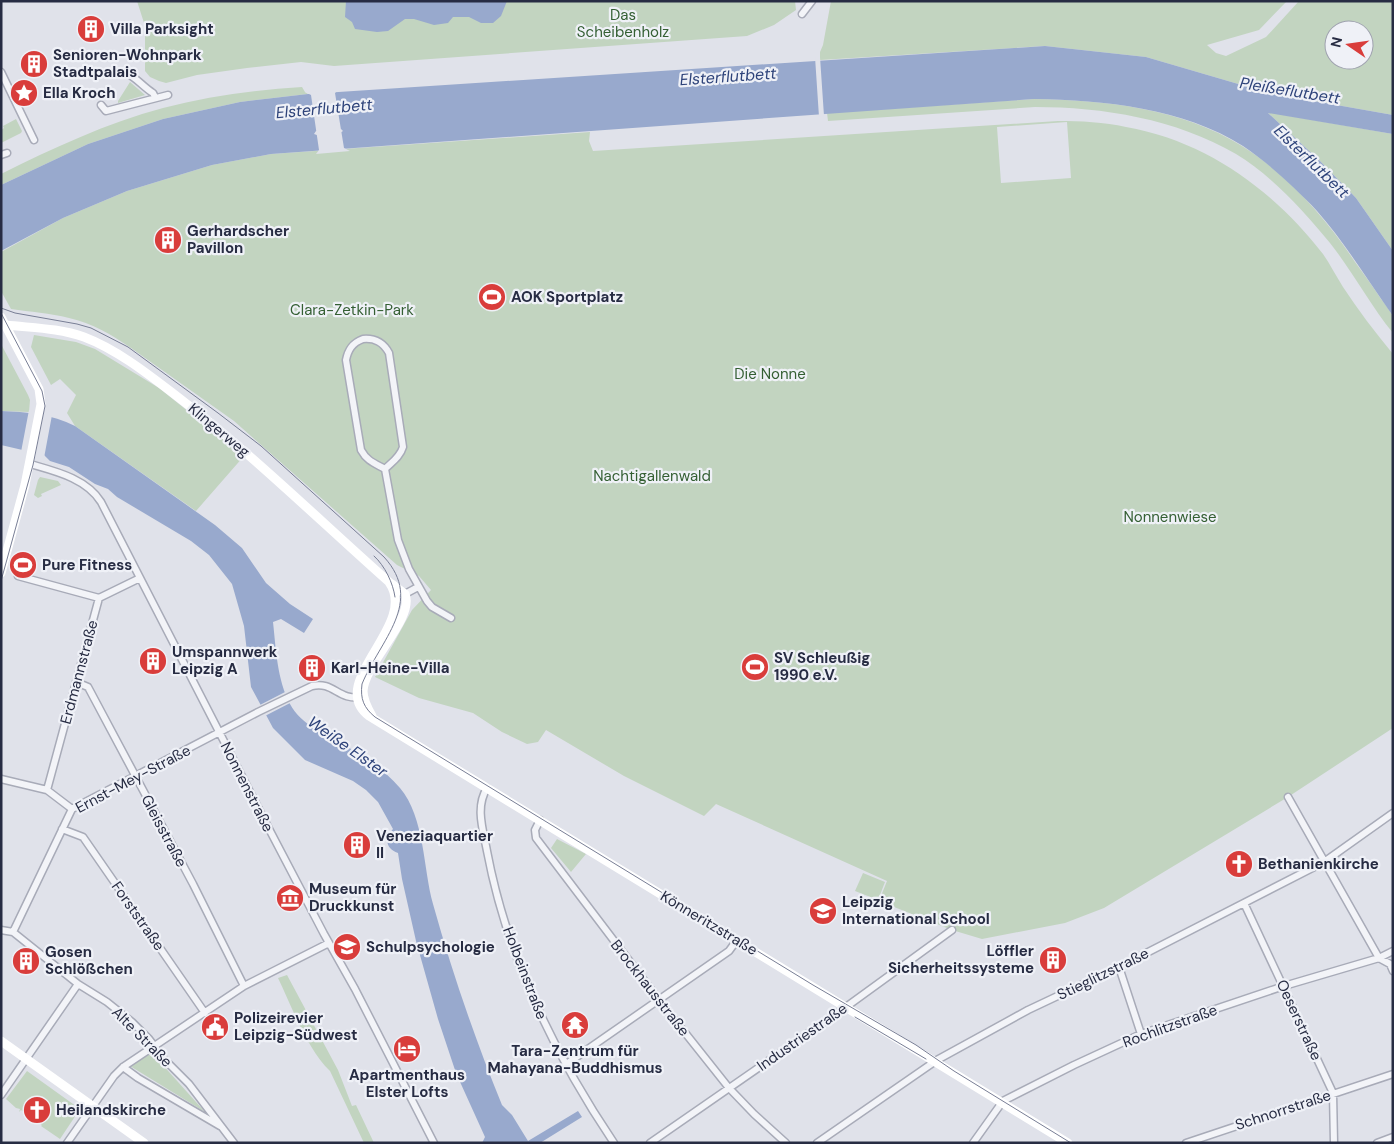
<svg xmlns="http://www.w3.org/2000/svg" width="1394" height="1144" font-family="'DM Sans',sans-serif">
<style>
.green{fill:#c2d4c0;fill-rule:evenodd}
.water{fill:#98a9cd;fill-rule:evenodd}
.pier{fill:#e0e2ea}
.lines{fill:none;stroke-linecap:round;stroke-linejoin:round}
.street-casing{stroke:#a8abb8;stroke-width:9}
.street{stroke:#f3f4f8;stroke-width:6}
.secondary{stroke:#fff;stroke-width:9}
.tram{stroke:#787e95;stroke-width:1}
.labels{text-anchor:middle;stroke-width:4.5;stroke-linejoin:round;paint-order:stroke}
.park-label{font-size:15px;fill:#345f33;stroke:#eff1f7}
.poi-label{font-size:15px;font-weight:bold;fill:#272c43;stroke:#eff1f7;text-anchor:start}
.street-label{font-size:15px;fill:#272c43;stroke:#eff1f7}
.water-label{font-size:16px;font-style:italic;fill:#2e437a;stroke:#eff1f7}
</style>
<rect width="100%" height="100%" fill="#e0e2ea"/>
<!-- green -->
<path class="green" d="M137,1H795L796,10L774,25L747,36L334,66L301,62L247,68L197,75L166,83L159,81L150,77L145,71V26Z
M831,1H1287L1259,30L1207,45L1216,53L1226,56L1266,37L1299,1H1393V115L1269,93L1146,57L1045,46L820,60V52L823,45ZM1334,30H1364V60H1334Z
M130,82L145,95L118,103V101Z
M302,87L305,92L308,94L240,102L163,119L88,144L1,185V174C53,148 107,123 163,108C209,96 255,90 302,87Z
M1034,99C1105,100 1181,108 1242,146C1287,174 1326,218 1355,262C1364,274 1373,287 1381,299C1385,304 1389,309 1392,315C1394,320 1393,328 1393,333C1370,305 1353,272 1330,243C1305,212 1270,174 1236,154C1176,119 1103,107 1035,107L828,121L827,113Z
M1267,112L1393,134V251L1356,198L1320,161Z
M16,119L22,131L21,133L1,143V130L4,128L3,126Z
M1058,121C1081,121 1104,122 1126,127C1207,141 1274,191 1323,254C1330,264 1336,276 1343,287C1358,310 1375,332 1393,354V728L1288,797L1104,908L1065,923L982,939L952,930L879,901L887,881L716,804L704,816L624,776L546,730L538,742L527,744L502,732L473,713L419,698L375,677L412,610L431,590L419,576L397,565L234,421L131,348C112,335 92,323 69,318C50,313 30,312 11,309L1,291V252L63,218L127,191L212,165L271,154L590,132L589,141L593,151ZM1067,122L1071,178L1001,183L997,127Z
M34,335L76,342L95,349L159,388L244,456L196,511L75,426L67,413L76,395L60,379L51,385L31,347Z
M1,344L28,395L30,400L29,412L1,411Z
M40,477L58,481L61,485L41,494L42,496L38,498L34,495L38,480Z
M557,839L586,854L571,872L551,848Z
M863,873L885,882L878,900L855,891Z
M287,975L338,1070L352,1106L356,1105L374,1143H364L330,1071C307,1049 292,1007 278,978Z
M152,1053L205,1112L130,1066Z
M27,1071L80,1109L60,1139L41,1126L42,1125L37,1121L34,1123L35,1120L31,1117L28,1119L30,1116L26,1114L24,1115L25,1113L21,1110L19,1112L20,1109L16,1108L6,1099Z"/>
<!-- water -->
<path class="water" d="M346,1H507L501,16L493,23H481L469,17H453L448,23L434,25L414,19H405L388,31L377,32L355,29L352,22L345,17Z
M1045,46L1146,57L1269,93L1393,115V134L1268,113L1320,161L1356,198L1393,251V316C1368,281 1346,244 1317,211C1310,203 1301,195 1293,187C1277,172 1261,158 1243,146C1183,108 1104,100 1034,99L271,154L212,165L127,191L63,218L1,251V185L88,144L163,119L240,102L308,94ZM338,108L340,110L337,112L314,114L311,113L312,110ZM341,129L343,131L340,133L317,135L314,134L316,131Z
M1,411C26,412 52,414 75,426L215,525L242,548L266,583L290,604L313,619L304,633L281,619L273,622C276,649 277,679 290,704C301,725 324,733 343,744C363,756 385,770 400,788C425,818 423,868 433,904C452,972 475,1039 502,1105L512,1115L528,1141L578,1111L582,1117L540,1143H482L485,1137L456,1073L438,1019L416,941L402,879L398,853C386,849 384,839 393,829L378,802L366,790L353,781L305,760L273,728L251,687L244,626L232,584L209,555L191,541L117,497L108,489L95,484L69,467L50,461L44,455L1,445Z"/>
<!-- pier -->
<path class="pier" d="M815,57H820L824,116L819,117Z
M338,90L335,93L344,148L350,151L316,154L319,150L311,95L305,92Z
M29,410L52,415L44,458L21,452Z
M287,691L292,702L263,717L258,706Z"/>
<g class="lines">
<defs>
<path id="street" d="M802,14L812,1
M1,72L34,140
M126,73C136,77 143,87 153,93L155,97
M101,105L106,111L110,110L168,95
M1,155L7,153
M363,339C375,338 383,342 389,353L403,447C400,457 392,462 385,469C374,463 367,461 361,450L346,360C348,350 352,343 363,339Z
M30,464C54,471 86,478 101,502L267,825L324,934L355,989L434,1143
M385,469L398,540L409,569L427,601L432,607L451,618
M18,576L99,598
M405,594L418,587
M99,598L140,578
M76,682L88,687L193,884L244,986
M1,779L47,790L72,809
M487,788C475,807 483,830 487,851C507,957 554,1054 614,1143
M47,790L99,598
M1288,797L1379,958L1390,964L1393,971
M540,820L535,830L536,838L659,1000L729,1088L754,1114L786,1143
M62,829L83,837L205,1013
M1244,903L1333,1093L1334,1143
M1,930L13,932L78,984L107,1002L132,1022L149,1039L164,1059L189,1084L234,1143
M13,932L72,809L258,712L312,686C334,681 338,701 362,697
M1119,967L1141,1034
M565,1065L729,951L737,940
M123,1067L138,1078L220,1126
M1,1095L78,984
M67,1143L114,1076L123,1067L244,986L329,943
M650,1143L846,1007L952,930
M817,1143L937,1060L1028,1010L1119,967L1324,862L1393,813
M973,1143L1003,1101L1074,1065L1141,1034L1284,986L1379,958L1393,951
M1186,1143L1393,1074
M1377,1143L1393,1137"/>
</defs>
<!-- street casing -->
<use href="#street" class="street-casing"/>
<!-- street -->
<use href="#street" class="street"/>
<!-- secondary -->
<path class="secondary" d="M1,317L39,389L41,404L25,485L1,573
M6,325C32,328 59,328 84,337C116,349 148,374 174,394C250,452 318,519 389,582C420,625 325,682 369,716L1068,1143
M372,716C368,709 363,700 363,691C364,664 415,618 405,594L392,584
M1,1041L144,1143"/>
<!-- tram -->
<path class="tram" d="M1,308L15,313L77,324L91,328L128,347L218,413L261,446L384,557C425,602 380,640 362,684C360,699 364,708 375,717L813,985L916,1045L954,1071L1071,1143
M1,313L42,391L45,406L33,465L1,581
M374,556C385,566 393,583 395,597
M855,1017L926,1059"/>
</g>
<!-- icons -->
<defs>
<symbol id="building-disc" viewBox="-11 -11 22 22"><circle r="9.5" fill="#d93d3b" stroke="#eff1f7"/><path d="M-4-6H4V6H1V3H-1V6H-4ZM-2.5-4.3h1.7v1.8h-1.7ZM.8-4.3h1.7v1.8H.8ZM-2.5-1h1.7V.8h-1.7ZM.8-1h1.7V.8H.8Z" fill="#fff"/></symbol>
<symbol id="sight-disc" viewBox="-11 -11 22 22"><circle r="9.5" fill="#d93d3b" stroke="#eff1f7"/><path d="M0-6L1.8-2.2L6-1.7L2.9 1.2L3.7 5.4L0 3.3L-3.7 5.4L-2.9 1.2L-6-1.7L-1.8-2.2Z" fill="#fff"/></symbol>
<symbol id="stadium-disc" viewBox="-11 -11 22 22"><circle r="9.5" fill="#d93d3b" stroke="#eff1f7"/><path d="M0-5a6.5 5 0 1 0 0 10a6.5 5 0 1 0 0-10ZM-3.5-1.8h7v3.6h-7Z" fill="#fff"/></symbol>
<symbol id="church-disc" viewBox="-11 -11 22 22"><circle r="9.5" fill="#d93d3b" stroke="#eff1f7"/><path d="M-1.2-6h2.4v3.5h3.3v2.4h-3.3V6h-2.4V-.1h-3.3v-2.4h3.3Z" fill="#fff"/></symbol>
<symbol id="museum-disc" viewBox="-11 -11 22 22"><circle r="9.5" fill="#d93d3b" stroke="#eff1f7"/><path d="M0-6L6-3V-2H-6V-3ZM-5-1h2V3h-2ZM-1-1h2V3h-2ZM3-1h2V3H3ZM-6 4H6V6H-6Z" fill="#fff"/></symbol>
<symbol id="school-disc" viewBox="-11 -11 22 22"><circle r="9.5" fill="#d93d3b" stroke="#eff1f7"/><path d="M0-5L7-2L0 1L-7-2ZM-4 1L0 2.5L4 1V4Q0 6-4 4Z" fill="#fff"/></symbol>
<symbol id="temple-disc" viewBox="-11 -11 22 22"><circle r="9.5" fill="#d93d3b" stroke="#eff1f7"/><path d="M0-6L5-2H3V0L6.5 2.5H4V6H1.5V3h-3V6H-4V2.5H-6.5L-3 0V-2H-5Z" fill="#fff"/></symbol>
<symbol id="civic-disc" viewBox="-11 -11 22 22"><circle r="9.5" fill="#d93d3b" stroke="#eff1f7"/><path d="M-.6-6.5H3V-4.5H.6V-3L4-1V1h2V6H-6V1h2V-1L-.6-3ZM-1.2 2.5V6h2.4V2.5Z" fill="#fff"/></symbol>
<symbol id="hotel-disc" viewBox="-11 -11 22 22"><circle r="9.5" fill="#d93d3b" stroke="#eff1f7"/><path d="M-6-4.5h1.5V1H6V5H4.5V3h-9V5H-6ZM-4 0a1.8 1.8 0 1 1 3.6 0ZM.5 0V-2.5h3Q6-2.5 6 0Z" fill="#fff"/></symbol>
</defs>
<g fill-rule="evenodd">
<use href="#building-disc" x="75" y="13" width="32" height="32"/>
<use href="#building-disc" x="18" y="48" width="32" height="32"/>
<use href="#sight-disc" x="8" y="77" width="32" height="32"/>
<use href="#building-disc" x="152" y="224" width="32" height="32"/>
<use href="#stadium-disc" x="476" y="281" width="32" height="32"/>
<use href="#stadium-disc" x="7" y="549" width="32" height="32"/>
<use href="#building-disc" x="137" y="645" width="32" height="32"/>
<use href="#stadium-disc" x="739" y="651" width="32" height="32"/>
<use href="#building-disc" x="296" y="652" width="32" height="32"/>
<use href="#building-disc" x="341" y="829" width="32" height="32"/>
<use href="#church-disc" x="1223" y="848" width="32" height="32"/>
<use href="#museum-disc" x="274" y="882" width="32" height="32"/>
<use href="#school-disc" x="807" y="895" width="32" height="32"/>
<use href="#school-disc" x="331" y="931" width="32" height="32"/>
<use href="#building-disc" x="1037" y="944" width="32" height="32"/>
<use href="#building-disc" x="10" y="945" width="32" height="32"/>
<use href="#temple-disc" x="559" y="1009" width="32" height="32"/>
<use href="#civic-disc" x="199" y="1011" width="32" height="32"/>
<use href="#hotel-disc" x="391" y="1033" width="32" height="32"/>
<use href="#church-disc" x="21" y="1094" width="32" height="32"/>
</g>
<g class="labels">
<!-- park labels -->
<g class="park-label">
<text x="623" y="20">Das<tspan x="623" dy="17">Scheibenholz</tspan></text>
<text x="352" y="315">Clara-Zetkin-Park</text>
<text x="770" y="379">Die Nonne</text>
<text x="652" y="481">Nachtigallenwald</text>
<text x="1170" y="522">Nonnenwiese</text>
</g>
<!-- poi labels -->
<g class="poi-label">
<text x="110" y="34">Villa Parksight</text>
<text x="53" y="60">Senioren-Wohnpark<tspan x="53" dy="17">Stadtpalais</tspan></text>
<text x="43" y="98">Ella Kroch</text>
<text x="187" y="236">Gerhardscher<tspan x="187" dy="17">Pavillon</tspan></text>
<text x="511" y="302">AOK Sportplatz</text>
<text x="42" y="570">Pure Fitness</text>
<text x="172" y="657">Umspannwerk<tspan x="172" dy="17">Leipzig A</tspan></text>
<text x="774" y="663">SV Schleußig<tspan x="774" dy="17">1990 e.V.</tspan></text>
<text x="331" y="673">Karl-Heine-Villa</text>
<text x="376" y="841">Veneziaquartier<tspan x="376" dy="17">II</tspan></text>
<text x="1258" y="869">Bethanienkirche</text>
<text x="309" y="894">Museum für<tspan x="309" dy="17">Druckkunst</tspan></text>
<text x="842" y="907">Leipzig<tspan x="842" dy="17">International School</tspan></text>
<text x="366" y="952">Schulpsychologie</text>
<text x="1034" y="956" text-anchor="end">Löffler<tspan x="1034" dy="17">Sicherheitssysteme</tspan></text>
<text x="45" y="957">Gosen<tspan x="45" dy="17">Schlößchen</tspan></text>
<text x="234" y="1023">Polizeirevier<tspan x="234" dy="17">Leipzig-Südwest</tspan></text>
<text x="575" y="1056" text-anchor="middle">Tara-Zentrum für<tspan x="575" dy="17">Mahayana-Buddhismus</tspan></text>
<text x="407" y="1080" text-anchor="middle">Apartmenthaus<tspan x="407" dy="17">Elster Lofts</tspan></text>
<text x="56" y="1115">Heilandskirche</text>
</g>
<!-- street labels -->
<g class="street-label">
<text transform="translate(219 430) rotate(40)" y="5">Klingerweg</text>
<text transform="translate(79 672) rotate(-75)" y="5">Erdmannstraße</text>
<text transform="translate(133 779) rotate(-28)" y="5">Ernst-Mey-Straße</text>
<text transform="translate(247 787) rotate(63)" y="5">Nonnenstraße</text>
<text transform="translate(164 831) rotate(62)" y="5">Gleisstraße</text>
<text transform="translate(138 916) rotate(55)" y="5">Forststraße</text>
<text transform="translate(709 923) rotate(31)" y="5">Könneritzstraße</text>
<text transform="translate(525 973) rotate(69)" y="5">Holbeinstraße</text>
<text transform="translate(1103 974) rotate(-26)" y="5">Stieglitzstraße</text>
<text transform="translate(650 988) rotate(52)" y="5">Brockhausstraße</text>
<text transform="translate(1299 1020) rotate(65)" y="5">Oeserstraße</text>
<text transform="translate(1170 1026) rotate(-20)" y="5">Rochlitzstraße</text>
<text transform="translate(142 1037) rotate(45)" y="5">Alte Straße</text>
<text transform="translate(802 1037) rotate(-35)" y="5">Industriestraße</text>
<text transform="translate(1283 1110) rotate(-18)" y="5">Schnorrstraße</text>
</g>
<!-- water labels -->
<g class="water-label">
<text transform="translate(728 76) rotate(-4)" y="6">Elsterflutbett</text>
<text transform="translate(1290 90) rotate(9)" y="6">Pleißeflutbett</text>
<text transform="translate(324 108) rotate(-5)" y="6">Elsterflutbett</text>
<text transform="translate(1312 161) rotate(44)" y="6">Elsterflutbett</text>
<text transform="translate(348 746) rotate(35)" y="6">Weiße Elster</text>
</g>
</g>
<!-- border -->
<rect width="1394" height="1144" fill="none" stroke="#272c43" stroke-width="5"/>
<!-- north arrow -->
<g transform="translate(1349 45) rotate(283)"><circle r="24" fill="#eff1f7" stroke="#9fa2af"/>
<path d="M0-4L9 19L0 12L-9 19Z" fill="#d93d3b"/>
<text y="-8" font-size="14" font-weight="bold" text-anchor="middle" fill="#272c43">N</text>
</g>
</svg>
